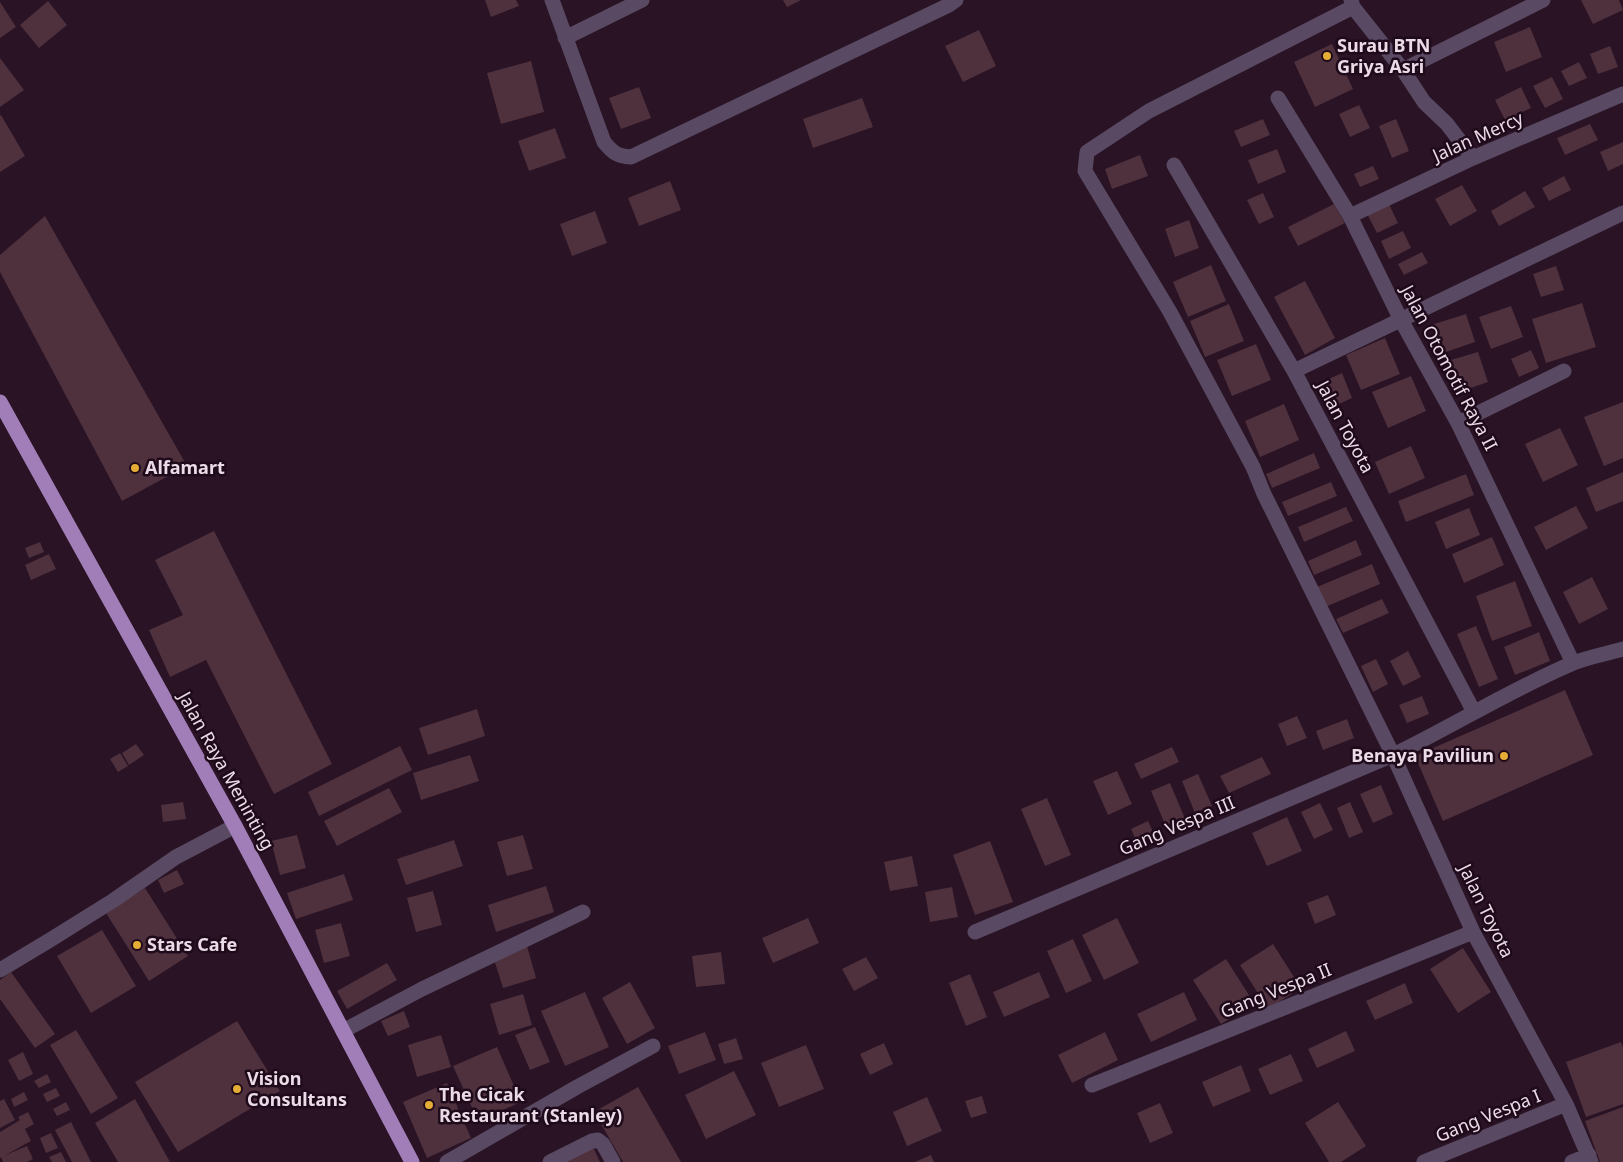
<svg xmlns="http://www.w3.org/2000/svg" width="1623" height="1162" font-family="'Noto Sans',sans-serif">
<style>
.building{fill:#4f313d}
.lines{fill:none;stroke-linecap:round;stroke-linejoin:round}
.minor{stroke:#594962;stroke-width:15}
.trunk{stroke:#a27eb8;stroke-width:15}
.poi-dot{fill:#e6ad36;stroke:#1f0a1b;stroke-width:2}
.labels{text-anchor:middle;stroke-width:5;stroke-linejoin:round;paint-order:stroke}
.poi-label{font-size:18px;font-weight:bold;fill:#ebdbe7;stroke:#1f0a1b;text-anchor:start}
.street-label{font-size:18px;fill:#ebdbe7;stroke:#1f0a1b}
</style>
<rect width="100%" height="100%" fill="#291325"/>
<!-- building -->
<path class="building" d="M485,0H516L519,6L491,17Z
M783,0H801L787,7Z
M1581,0H1619L1623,10L1593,24Z
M48,1L67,25L39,48L20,25Z
M0,2L16,27L0,38Z
M1530,27L1542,57L1506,72L1494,42Z
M979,30L996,66L963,82L945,46Z
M1332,44L1353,89L1315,107L1294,62Z
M1610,46L1618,67L1598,74L1590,54Z
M0,58L24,90L0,107Z
M531,61L544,112L501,124L487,73Z
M1579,62L1587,78L1569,86L1561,71Z
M1552,77L1563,99L1545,108L1533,86Z
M639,87L651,118L621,129L609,98Z
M1521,87L1531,108L1505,120L1495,100Z
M862,98L873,127L813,148L803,119Z
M1359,105L1370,128L1350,137L1339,114Z
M1,115L25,156L0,172V116Z
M1263,119L1270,135L1241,147L1234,131Z
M1396,119L1409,151L1392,158L1379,126Z
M1590,124L1598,140L1565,155L1557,138Z
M555,128L566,158L529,171L518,141Z
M1623,142V164L1608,171L1600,152Z
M1277,149L1286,172L1258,184L1248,160Z
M1140,155L1148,176L1112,189L1105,169Z
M1373,166L1379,179L1360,187L1354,174Z
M1564,176L1571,190L1549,201L1542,188Z
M670,181L681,210L639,226L628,198Z
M1462,185L1477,211L1450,226L1435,199Z
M1525,191L1535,207L1499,226L1491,211Z
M1263,193L1274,217L1259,224L1247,200Z
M1388,202L1398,223L1377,233L1366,212Z
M1334,204L1345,223L1298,246L1288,227Z
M595,211L607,243L572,256L560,224Z
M45,216L187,466L122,501L0,272V255Z
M1189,220L1199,248L1175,257L1165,229Z
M1403,231L1411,248L1389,259L1381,241Z
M1422,252L1428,263L1404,275L1398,264Z
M1211,265L1226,301L1188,317L1173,282Z
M1556,266L1564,290L1541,297L1533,274Z
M1305,281L1335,338L1305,355L1274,297Z
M1582,303L1596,347L1546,363L1532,319Z
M1229,304L1244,341L1205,357L1190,321Z
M1511,306L1523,337L1491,349L1479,317Z
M1466,314L1475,342L1440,354L1431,325Z
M1385,338L1400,374L1361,390L1346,355Z
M1256,344L1271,380L1232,396L1217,360Z
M1531,350L1539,368L1519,377L1511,359Z
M1478,352L1488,382L1462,391L1451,360Z
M1342,373L1352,398L1330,408L1320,383Z
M1411,376L1426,411L1388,428L1372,392Z
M1623,402V458L1604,466L1584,417Z
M1284,404L1299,440L1260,457L1245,421Z
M1560,428L1578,465L1543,482L1525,444Z
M1411,446L1425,478L1389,494L1375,462Z
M1314,453L1320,468L1272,488L1266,474Z
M1623,472V501L1596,512L1586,488Z
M1466,474L1474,495L1406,522L1398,501Z
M1331,482L1337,496L1288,516L1282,502Z
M1576,506L1588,528L1546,550L1534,527Z
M1346,507L1353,521L1304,542L1298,527Z
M1469,508L1480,535L1446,549L1435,522Z
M214,531L332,764L274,794L206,660L170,677L149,630L183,615L155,560Z
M1492,537L1504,565L1464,583L1452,554Z
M1356,540L1362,555L1314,575L1308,561Z
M40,542L44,552L29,558L25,548Z
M49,554L56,569L31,580L25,565Z
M1372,564L1380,584L1325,607L1317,587Z
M1592,577L1608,609L1579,624L1563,592Z
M1515,581L1532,626L1492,641L1476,596Z
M1382,599L1389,613L1343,633L1336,619Z
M1476,626L1498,679L1479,687L1457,634Z
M1539,632L1550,661L1515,675L1504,647Z
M1408,651L1421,677L1403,686L1390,661Z
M1376,659L1388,684L1373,692L1361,666Z
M1565,690L1593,755L1443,821L1415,756Z
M1422,696L1429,714L1407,723L1399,705Z
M477,709L485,736L428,755L419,728Z
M1297,716L1307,738L1287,746L1278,724Z
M1347,719L1354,738L1323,750L1316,731Z
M136,744L144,755L129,765L122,753Z
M400,746L412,770L319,816L308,792Z
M1172,747L1179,762L1141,779L1134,764Z
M120,753L128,766L118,772L110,759Z
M470,755L479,781L421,800L413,773Z
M1262,757L1271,774L1229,793L1220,776Z
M1117,771L1132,804L1108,815L1093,781Z
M1198,774L1212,806L1195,813L1182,781Z
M1170,783L1186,821L1167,829L1151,791Z
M1381,785L1393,814L1373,823L1360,794Z
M389,788L402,812L337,846L324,821Z
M1047,798L1071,855L1045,866L1021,809Z
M183,802L186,819L163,822L161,805Z
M1350,802L1363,832L1349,838L1337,808Z
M1320,803L1333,830L1314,839L1301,812Z
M1287,817L1302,851L1267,866L1252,833Z
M1148,821L1154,834L1137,842L1131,829Z
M297,835L306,868L280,875L271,841Z
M523,835L533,869L507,876L497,842Z
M454,840L463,866L406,885L397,859Z
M990,841L1013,902L975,915L953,855Z
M912,856L918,886L890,891L884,862Z
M177,870L184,884L164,893L158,880Z
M344,874L353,900L296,919L287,893Z
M546,886L554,912L496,932L488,905Z
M952,887L958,917L930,922L925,892Z
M145,888L188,956L149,981L106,913Z
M433,891L442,925L416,932L407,898Z
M1328,895L1336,915L1315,924L1307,903Z
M808,918L819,943L773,963L762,938Z
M1117,918L1139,963L1104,980L1082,935Z
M341,923L350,956L324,963L315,930Z
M102,930L136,986L91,1013L57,956Z
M1073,939L1092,981L1066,993L1047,951Z
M1273,944L1301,988L1268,1009L1240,965Z
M527,946L536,978L503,988L493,956Z
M1463,948L1491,992L1458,1013L1430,969Z
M721,952L725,984L696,987L692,956Z
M866,957L878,978L854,991L842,969Z
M1226,959L1254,1003L1221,1024L1193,980Z
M387,963L397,980L347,1009L337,991Z
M11,972L55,1034L35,1048L0,999V980Z
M1039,972L1050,997L1004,1017L993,992Z
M970,974L987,1017L966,1026L949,983Z
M630,982L655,1028L627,1044L602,998Z
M1405,983L1413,1003L1375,1020L1366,1001Z
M585,992L609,1047L565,1066L541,1011Z
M1184,992L1197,1020L1151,1042L1137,1014Z
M523,994L532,1025L499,1035L490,1004Z
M404,1011L410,1027L388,1036L381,1021Z
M237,1021L280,1091L178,1152L135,1082Z
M535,1027L550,1062L530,1070L515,1035Z
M76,1030L118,1098L91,1114L50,1045Z
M1346,1031L1355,1051L1317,1068L1308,1049Z
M705,1032L716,1060L679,1074L668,1046Z
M1105,1032L1118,1060L1072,1083L1058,1055Z
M441,1035L451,1067L417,1077L408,1045Z
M736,1038L743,1059L724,1064L718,1044Z
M1621,1042L1623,1048V1104L1586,1117L1566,1062Z
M884,1043L893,1064L870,1075L860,1054Z
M806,1045L824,1089L779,1107L761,1063Z
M497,1047L521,1102L478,1121L453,1066Z
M23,1052L33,1074L19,1081L8,1060Z
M1291,1054L1303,1081L1270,1095L1258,1069Z
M1241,1065L1251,1091L1213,1107L1202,1082Z
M734,1071L756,1115L706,1139L685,1095Z
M47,1074L51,1082L39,1088L34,1081Z
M447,1083L471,1138L427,1158L403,1102Z
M638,1087L681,1162H623L594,1112Z
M56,1088L60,1096L47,1102L43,1094Z
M24,1092L28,1100L14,1107L11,1099Z
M982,1096L987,1113L971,1118L965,1101Z
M927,1097L942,1131L907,1146L893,1112Z
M4,1099L15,1120L0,1128V1101Z
M135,1099L170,1162H118L95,1123Z
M66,1102L70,1110L57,1116L53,1109Z
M1338,1102L1366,1146L1341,1162H1329L1305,1123Z
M1160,1103L1173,1133L1150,1143L1137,1113Z
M1623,1107V1162H1600L1585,1121Z
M28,1112L34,1124L25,1129L31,1141L0,1158V1132L20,1120L18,1117Z
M71,1122L91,1162H72L55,1130Z
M51,1133L58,1148L46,1153L40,1138Z
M27,1146L33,1159L27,1162H3L1,1157Z
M593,1147L600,1162H561Z
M61,1152L66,1162H52L49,1157Z
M931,1155L934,1162H915Z"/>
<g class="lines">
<!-- minor -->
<path class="minor" d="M552,0L604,142C613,153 617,156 631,157L949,5L956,0
M1351,0L1353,7L1403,70L1424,102L1447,124L1473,158
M565,38L642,0
M1403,70L1543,0
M1278,98L1350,216L1401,320L1458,423L1573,663
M1174,165L1294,371L1474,712
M1350,216L1473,158L1623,94
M1294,371L1623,213
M1458,423L1564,371
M975,932L1393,755L1264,494L1253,467L1170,312L1085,171L1087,152L1149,111L1353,7
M0,970L50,940L114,900L176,857L235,826
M343,1031L422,989L583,912
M1092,1085L1473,932
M447,1162L577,1087L653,1046
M550,1162L592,1141L598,1140L603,1144L613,1162
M1424,1162L1566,1104
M1572,1162L1589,1155
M1591,1162L1566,1104L1473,932L1393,755C1453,726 1510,690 1571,664C1587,657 1606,654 1623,649"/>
<!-- trunk -->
<path class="trunk" d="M0,402L235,826L412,1162"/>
</g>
<!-- markers -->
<g class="poi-dot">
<circle cx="1327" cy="56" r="5"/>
<circle cx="135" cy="468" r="5"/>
<circle cx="1504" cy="756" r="5"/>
<circle cx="137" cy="945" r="5"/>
<circle cx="237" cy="1089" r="5"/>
<circle cx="429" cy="1105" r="5"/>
</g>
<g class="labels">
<!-- poi labels -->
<g class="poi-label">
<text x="1337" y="52">Surau BTN<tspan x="1337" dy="21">Griya Asri</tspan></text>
<text x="145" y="474">Alfamart</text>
<text x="1494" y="762" text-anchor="end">Benaya Paviliun</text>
<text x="147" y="951">Stars Cafe</text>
<text x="247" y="1085">Vision<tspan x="247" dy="21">Consultans</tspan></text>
<text x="439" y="1101">The Cicak<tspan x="439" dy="21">Restaurant (Stanley)</tspan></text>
</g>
<!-- street labels -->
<g class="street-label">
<text transform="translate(1478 137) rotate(-24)" y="6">Jalan Mercy</text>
<text transform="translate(1449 368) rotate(62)" y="6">Jalan Otomotif Raya II</text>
<text transform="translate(1345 427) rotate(62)" y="6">Jalan Toyota</text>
<text transform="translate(226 771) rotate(61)" y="6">Jalan Raya Meninting</text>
<text transform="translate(1177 826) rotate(-23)" y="6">Gang Vespa III</text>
<text transform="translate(1486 911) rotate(64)" y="6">Jalan Toyota</text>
<text transform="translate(1276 991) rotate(-22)" y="6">Gang Vespa II</text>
<text transform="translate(1488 1116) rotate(-22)" y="6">Gang Vespa I</text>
</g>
</g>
</svg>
